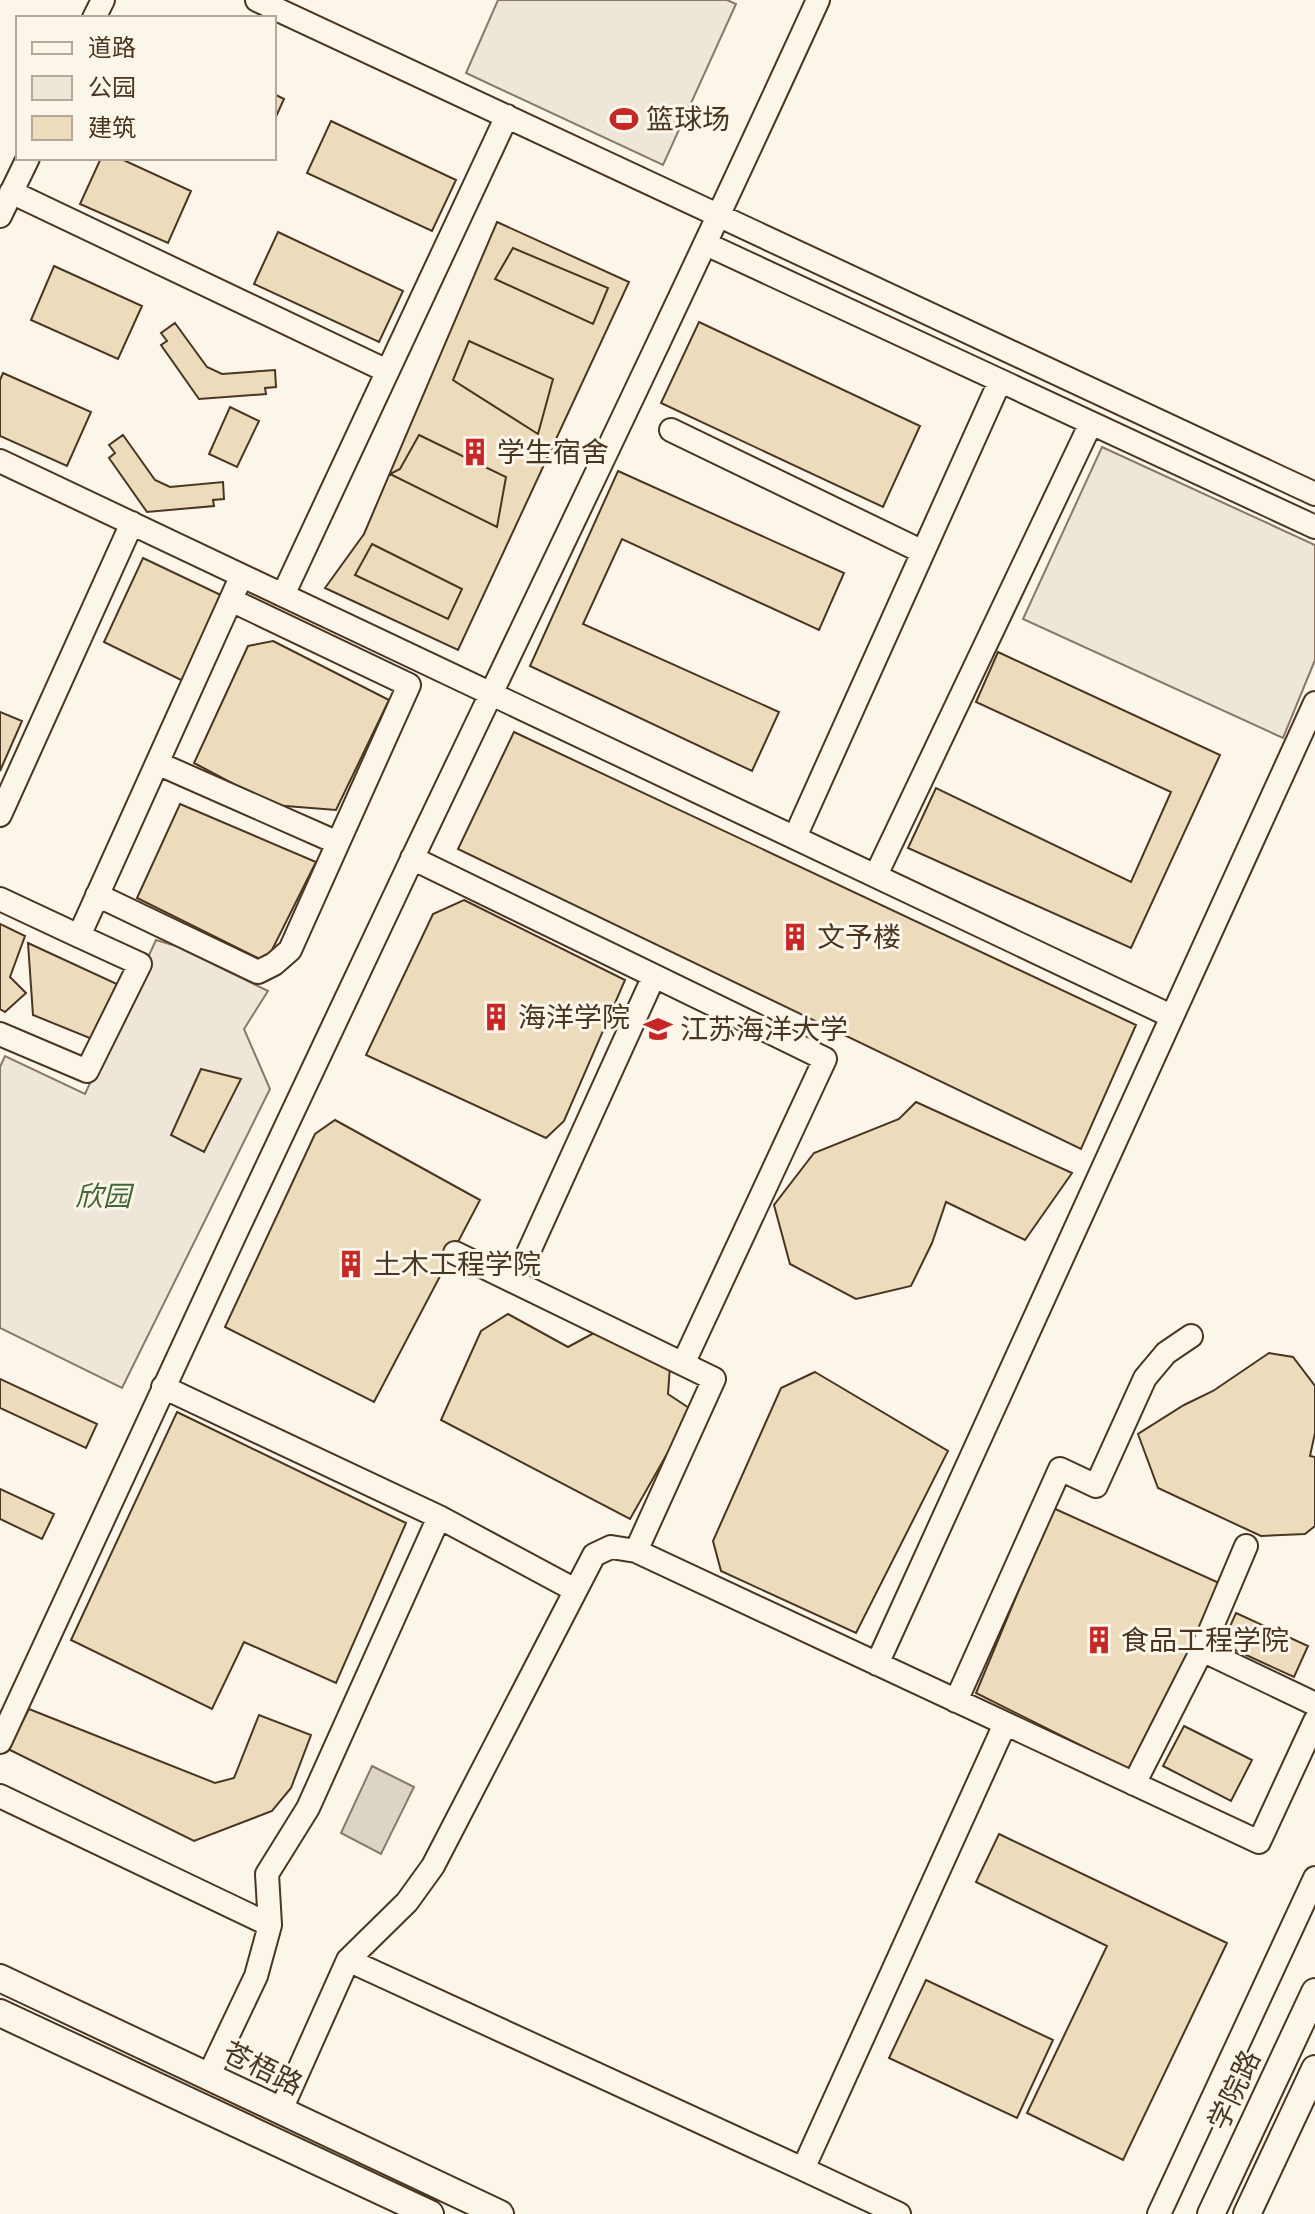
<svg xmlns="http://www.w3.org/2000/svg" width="1315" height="2214" font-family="Literata,'Noto Sans SC',serif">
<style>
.green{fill:#ede6d9;stroke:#887966;stroke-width:2}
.parking{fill:#ede7d9;stroke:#887966;stroke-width:2}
.water{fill:#dcd4c6;stroke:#887966;stroke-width:2}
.building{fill:#ecdcbc;stroke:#4a3520;stroke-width:2}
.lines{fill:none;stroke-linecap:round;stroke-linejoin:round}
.minor-casing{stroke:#4a3520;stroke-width:26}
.major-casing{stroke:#4a3520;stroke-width:30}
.minor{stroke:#fbf6e9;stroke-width:22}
.major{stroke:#fbf6e9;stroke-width:26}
.labels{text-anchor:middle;stroke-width:6;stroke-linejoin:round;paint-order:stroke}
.poi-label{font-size:28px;fill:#4a3520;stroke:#fbf6e9;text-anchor:start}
.park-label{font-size:28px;font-style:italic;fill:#436837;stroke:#fbf6e9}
.street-label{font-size:28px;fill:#4a3520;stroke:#fbf6e9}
</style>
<rect width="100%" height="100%" fill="#fbf6e9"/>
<!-- green -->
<path class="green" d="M498,0H727L736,4L663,165L466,73Z
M156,940L176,946L268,991L244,1029L270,1089L122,1388L0,1328V1067L5,1056L85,1094Z"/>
<!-- parking -->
<path class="parking" d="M1102,447L1315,545V660L1283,738L1023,619Z"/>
<!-- water -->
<path class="water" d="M372,1766L414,1787L381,1854L341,1833Z"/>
<!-- building -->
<path class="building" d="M274,94L284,99L274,121Z
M331,121L456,180L432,231L307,173Z
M101,158H119L191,191L168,243L80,204Z
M497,222L629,282L458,650L325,588L364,534Z
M278,232L403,291L379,342L254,284Z
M513,248L608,288L593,324L495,279Z
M54,266L142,306L118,359L31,320Z
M699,322L920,426L883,507L661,403Z
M175,323L207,367L222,374L275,370L276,387L265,388L266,394L199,399L161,345L167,341L161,333Z
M469,341L553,379L538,434L453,380Z
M3,373L91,412L67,466L0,436V380Z
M230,407L259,421L237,467L209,454Z
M123,435L155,480L170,487L223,482L224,499L213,500L214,506L147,512L109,458L115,453L109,445Z
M419,435L506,477L497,527L390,474L400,469Z
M618,471L844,573L819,630L622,539L583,624L779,712L752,771L530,666Z
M372,544L462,589L448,619L355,575Z
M143,558L225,597L185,682L104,642Z
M273,641L389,700L336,810L273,805L194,763L248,646Z
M998,652L1220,755L1131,948L908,848L936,788L1131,882L1171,792L976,702Z
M0,712L22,721L0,771Z
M514,732L1136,1025L1081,1149L458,849Z
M180,804L316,862L266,962L137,898Z
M464,900L625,980L564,1121L546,1138L366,1055L433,914Z
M0,924L25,936L10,977L26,993L5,1012L0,1009Z
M28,943L119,985L97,1041L33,1015Z
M201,1069L241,1079L204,1152L171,1135Z
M916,1102L1072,1173L1025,1240L946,1202L932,1243L911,1286L856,1299L790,1264L774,1205L814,1153L899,1119Z
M335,1120L480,1200L374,1402L225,1327L315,1134Z
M508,1314L568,1347L605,1327L670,1366L668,1394L692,1410L630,1519L441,1420L481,1331Z
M1269,1353L1293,1357L1315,1386V1433L1310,1456L1315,1457V1526L1305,1534L1261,1536L1158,1488L1138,1434L1184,1405L1213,1391Z
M815,1372L948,1451L856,1633L721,1571L713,1541L781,1388Z
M0,1379L97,1424L86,1448L0,1408Z
M177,1412L406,1523L336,1683L244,1642L212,1709L71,1640Z
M0,1489L54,1514L42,1539L0,1519Z
M1053,1508L1228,1587L1130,1770L976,1693Z
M1236,1613L1308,1646L1294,1677L1222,1644Z
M29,1709L215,1783L234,1778L259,1715L311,1735L291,1788L272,1811L194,1841L8,1749Z
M1184,1726L1252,1760L1231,1801L1163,1766Z
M999,1834L1227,1943L1123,2160L1027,2113L1107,1946L976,1882Z
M926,1980L1053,2040L1017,2118L889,2058Z"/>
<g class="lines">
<defs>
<path id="minor" d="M257,0L1315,494
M94,18L103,0
M11,192L387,371
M0,216L28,158
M706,244L1315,527
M671,430L923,552
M0,461L1171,1016
M283,595L507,116
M157,763L338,843L409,685L231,600
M0,815L132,523
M795,837L1000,381
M412,858L825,1059L683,1364
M876,875L1091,423
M97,895L258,972L274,964L290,950L338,843
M0,899L79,936L237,586
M0,1034L87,1071L140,964L79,936
M455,1253L714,1379L636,1551
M515,1282L654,976
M163,1387L439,1517L308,1808L267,1874L270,1925L256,1976L208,2077
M439,1517L575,1590
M1202,1650L1315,1704
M877,1664L1315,703
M956,1701L1060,1469L1096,1486L1145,1378L1166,1353L1191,1336
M0,1742C136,1446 273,1151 413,857C549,572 687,287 818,0
M1134,1784L1202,1650L1246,1546
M0,1796L270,1925
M348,1960L803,2169L1005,1724
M280,2112L348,1960L407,1902L433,1866L594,1555L611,1547L636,1551L1259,1842L1315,1721
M803,2169L899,2214
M1159,2214L1315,1878"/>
<path id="major" d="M0,1978L500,2214
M0,2013L430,2214
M1211,2214L1315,1992
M1247,2214L1315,2069"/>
</defs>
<!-- minor casing -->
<use href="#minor" class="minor-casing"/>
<!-- major casing -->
<use href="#major" class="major-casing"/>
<!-- minor -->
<use href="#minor" class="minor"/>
<!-- major -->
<use href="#major" class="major"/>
</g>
<!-- icons -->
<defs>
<symbol id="stadium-bare" viewBox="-9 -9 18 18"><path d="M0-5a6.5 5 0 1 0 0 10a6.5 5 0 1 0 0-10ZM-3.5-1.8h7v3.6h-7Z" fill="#c62828" stroke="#fbf6e9" stroke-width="2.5" paint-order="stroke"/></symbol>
<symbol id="building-bare" viewBox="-9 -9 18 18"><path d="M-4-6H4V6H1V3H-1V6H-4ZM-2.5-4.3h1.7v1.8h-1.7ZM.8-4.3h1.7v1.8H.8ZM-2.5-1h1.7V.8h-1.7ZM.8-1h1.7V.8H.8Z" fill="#c62828" stroke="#fbf6e9" stroke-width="2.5" paint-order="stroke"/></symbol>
<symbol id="university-bare" viewBox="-9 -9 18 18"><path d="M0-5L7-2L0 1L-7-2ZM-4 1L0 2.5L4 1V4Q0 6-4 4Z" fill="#c62828" stroke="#fbf6e9" stroke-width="2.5" paint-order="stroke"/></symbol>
</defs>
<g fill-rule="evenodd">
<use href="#stadium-bare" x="604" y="99" width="40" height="40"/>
<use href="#building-bare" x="455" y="432" width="40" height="40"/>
<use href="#building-bare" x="775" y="917" width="40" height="40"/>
<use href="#building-bare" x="476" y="997" width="40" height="40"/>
<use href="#university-bare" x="638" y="1009" width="40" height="40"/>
<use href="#building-bare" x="331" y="1244" width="40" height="40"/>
<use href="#building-bare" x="1079" y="1620" width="40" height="40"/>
</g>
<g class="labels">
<!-- poi labels -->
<g class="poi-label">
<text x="646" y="129">篮球场</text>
<text x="497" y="462">学生宿舍</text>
<text x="817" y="947">文予楼</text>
<text x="518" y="1027">海洋学院</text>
<text x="680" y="1039">江苏海洋大学</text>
<text x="373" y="1274">土木工程学院</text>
<text x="1121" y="1650">食品工程学院</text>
</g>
<!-- park labels -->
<g class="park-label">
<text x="103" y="1206">欣园</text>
</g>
<!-- street labels -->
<g class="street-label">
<text transform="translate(263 2068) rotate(26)" y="10">苍梧路</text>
<text transform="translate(1234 2090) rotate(-65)" y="10">学院路</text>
</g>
</g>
<!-- legend -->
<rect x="16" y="16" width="260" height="144" fill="#fbf6e9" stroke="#b4a999" stroke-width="2"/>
<rect x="32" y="42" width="40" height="12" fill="#fbf6e9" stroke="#b4a999" stroke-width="2"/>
<text x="88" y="56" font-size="24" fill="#4a3520">道路</text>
<rect x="32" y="76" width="40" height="24" fill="#ede6d9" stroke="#b4a999" stroke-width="2"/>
<text x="88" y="96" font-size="24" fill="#4a3520">公园</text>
<rect x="32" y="116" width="40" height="24" fill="#ecdcbc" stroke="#b4a999" stroke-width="2"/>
<text x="88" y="136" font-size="24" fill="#4a3520">建筑</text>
</svg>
